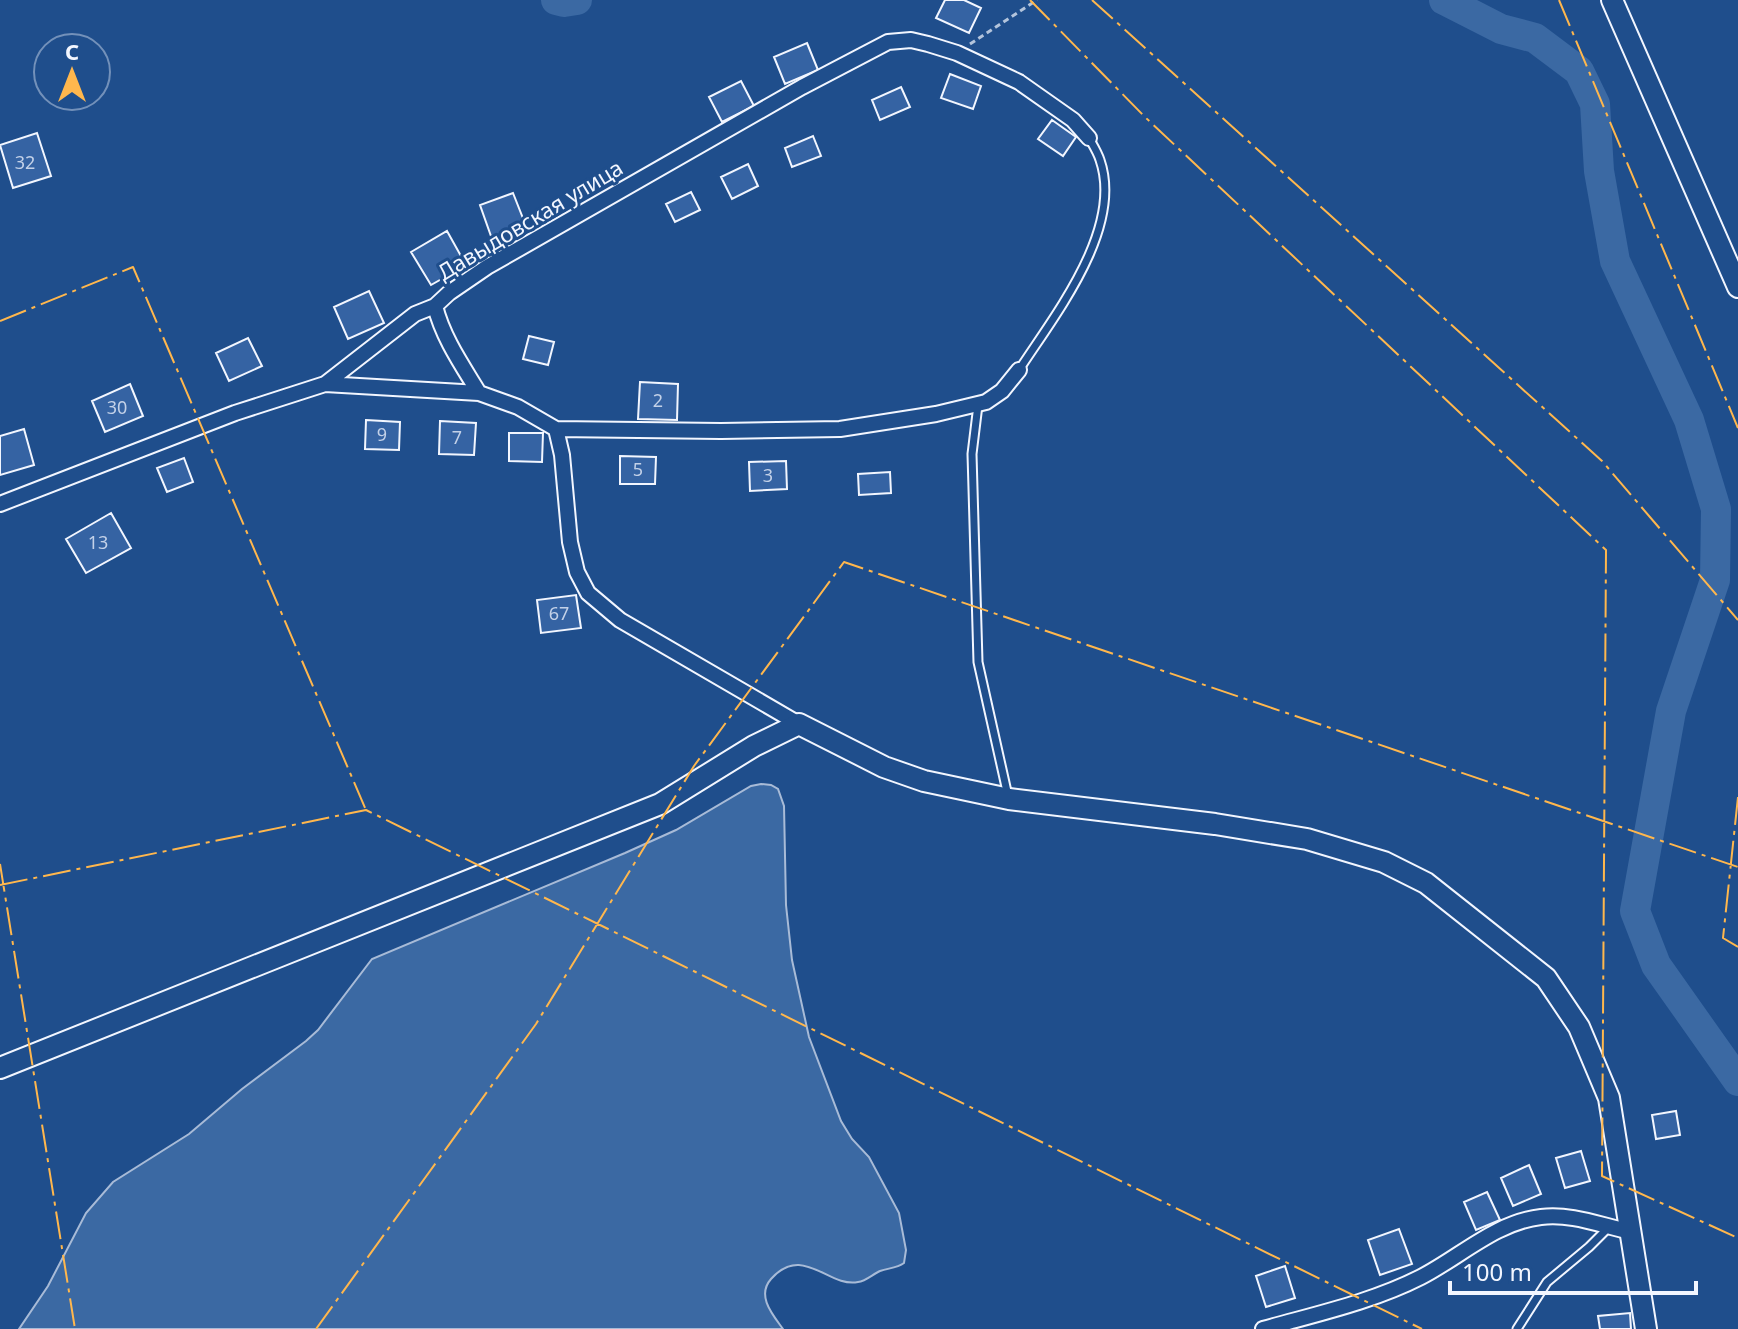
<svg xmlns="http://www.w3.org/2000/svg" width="1738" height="1329" font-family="'Noto Sans',sans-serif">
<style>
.water{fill:#3b69a3;stroke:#a8bbd7;stroke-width:2}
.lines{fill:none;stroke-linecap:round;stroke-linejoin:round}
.river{stroke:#3b69a3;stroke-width:30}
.building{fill:#3563a3;stroke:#f2f6ff;stroke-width:2}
.lane-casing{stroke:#f2f6ff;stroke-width:11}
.street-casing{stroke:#f2f6ff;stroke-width:18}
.secondary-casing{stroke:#f2f6ff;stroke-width:24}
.path{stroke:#b3c4dc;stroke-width:3;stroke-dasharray:6 4;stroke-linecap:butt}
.lane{stroke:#1f4e8c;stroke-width:7}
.street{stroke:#1f4e8c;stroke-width:14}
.secondary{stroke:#1f4e8c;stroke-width:20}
.power{stroke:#ffb74d;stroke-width:2;stroke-dasharray:28 6 4 6;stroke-linecap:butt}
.labels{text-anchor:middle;stroke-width:6;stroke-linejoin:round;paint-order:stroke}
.number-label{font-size:18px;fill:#c3d1e8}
.street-label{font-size:22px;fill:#f2f6ff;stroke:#1f4e8c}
</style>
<rect width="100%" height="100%" fill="#1f4e8c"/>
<!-- water -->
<path class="water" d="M761,784L771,785L778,789L784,806L786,905L792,960L809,1037L841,1121L852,1139L869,1157L899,1213L906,1250L904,1263C897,1268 889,1268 880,1271C873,1274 866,1281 858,1282C828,1288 803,1243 771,1279C756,1296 773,1315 783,1329H19L48,1286L86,1213L113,1182L189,1134L242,1089L306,1041L318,1030L372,959L625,853L676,830L751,786Z"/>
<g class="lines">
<!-- river -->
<path class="river" d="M556,0L564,2L577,0
M1444,0L1501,29L1535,38L1579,71L1595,104L1599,171L1615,261L1689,420L1716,509L1715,580L1671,711L1635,911L1656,965L1738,1081"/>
</g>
<!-- building -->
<path class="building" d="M945,0H964L981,8L969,33L936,18Z
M807,43L818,70L785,84L774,57Z
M950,74L981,86L973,109L941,98Z
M741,81L754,106L722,122L709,97Z
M901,87L910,107L880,120L872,100Z
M1052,120L1076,137L1063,156L1038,139Z
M37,133L51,176L13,188L0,145Z
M813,136L821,156L792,167L785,148Z
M748,164L758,186L732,199L721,177Z
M691,192L700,210L675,222L666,204Z
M513,193L526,226L492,239L480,205Z
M447,231L466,265L431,285L411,252Z
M369,291L384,323L348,339L334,307Z
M529,336L554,342L548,365L523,359Z
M248,338L262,366L229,381L216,353Z
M640,382L678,384L677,420L638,419Z
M130,384L143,416L105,432L92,401Z
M366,420L400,422L399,450L365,449Z
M440,421L476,423L474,455L439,454Z
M24,429L34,465L0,475V436Z
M509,433H543L542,462L509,461Z
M620,456L656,457L655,484H620Z
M184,458L193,482L167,492L157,468Z
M786,461L787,489L750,491L749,462Z
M890,472L891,493L859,495L858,474Z
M111,513L131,548L86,573L66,539Z
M576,595L581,628L541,633L537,600Z
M1676,1111L1680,1135L1656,1139L1652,1115Z
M1581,1151L1590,1181L1565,1188L1556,1158Z
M1529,1165L1541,1194L1513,1206L1501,1178Z
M1487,1192L1500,1220L1476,1230L1464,1202Z
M1399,1229L1412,1264L1380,1275L1368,1240Z
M1285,1266L1295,1298L1266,1307L1256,1276Z
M1630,1313L1631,1329H1600L1598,1316Z"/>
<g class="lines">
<defs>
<path id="lane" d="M1019,370C1054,316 1124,229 1100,160C1098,153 1093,145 1089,138
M978,405L972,454L978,662L1008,796
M1517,1329L1547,1282L1589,1247L1608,1228"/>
<path id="street" d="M325,384L415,314L435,306
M479,393L518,407L556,429L721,431L840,429L936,414L986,402L1002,391L1019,370
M556,429L562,455L570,542L577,572L588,593L620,620L799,724
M0,504L235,413L325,384L479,393C462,365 443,338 435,306L449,293L487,267L802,87L888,42L911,40L928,44L957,53L1019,82L1073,120L1089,138
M1263,1329C1316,1314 1372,1302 1421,1277C1460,1257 1496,1222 1541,1217C1572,1213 1602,1226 1632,1232"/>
<path id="secondary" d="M1612,0L1738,287
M0,1068L660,804L754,746L799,724L884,767L924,781L1009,799L1215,824L1307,839L1384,862L1426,883L1546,978L1579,1027L1609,1098L1646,1329"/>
</defs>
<!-- lane casing -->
<use href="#lane" class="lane-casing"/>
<!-- street casing -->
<use href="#street" class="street-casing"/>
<!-- secondary casing -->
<use href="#secondary" class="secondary-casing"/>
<!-- path -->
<path class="path" d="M970,44L1037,0"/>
<!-- lane -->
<use href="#lane" class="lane"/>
<!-- street -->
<use href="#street" class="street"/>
<!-- secondary -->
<use href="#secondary" class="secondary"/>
<!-- power -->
<path class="power" d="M1030,0L1146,118L1606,550L1602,1176L1738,1238
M1092,0L1602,461L1738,620
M1559,0L1738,428
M0,321L133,267L366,810
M1738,797L1723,938L1738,947
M0,864L75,1329
M0,885L366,810L1422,1329
M316,1329L536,1024L694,766L844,562L1738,867"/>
</g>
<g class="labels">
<!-- number labels -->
<g class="number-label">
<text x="25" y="169">32</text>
<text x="658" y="407">2</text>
<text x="117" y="414">30</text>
<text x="382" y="441">9</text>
<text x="457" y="444">7</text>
<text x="638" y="476">5</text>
<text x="768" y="482">3</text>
<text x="98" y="549">13</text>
<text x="559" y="620">67</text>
</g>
<!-- street labels -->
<g class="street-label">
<text transform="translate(530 220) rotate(-31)" y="8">Давыдовская улица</text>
</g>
</g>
<!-- north arrow -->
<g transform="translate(72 72)"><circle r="38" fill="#1f4e8c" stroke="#7391ba" stroke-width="2"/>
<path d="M0-6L14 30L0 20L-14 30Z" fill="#ffb74d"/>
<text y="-12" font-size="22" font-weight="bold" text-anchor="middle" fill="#f2f6ff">С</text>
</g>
<!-- scale -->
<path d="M1450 1281v12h246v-12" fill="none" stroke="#f2f6ff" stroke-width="4"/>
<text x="1462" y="1281" font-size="24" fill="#f2f6ff" stroke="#1f4e8c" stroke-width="6" paint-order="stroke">100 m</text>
</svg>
